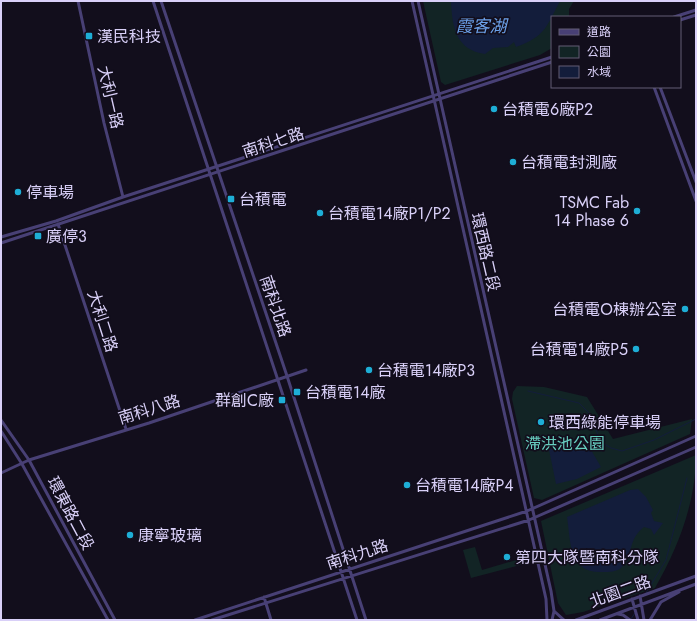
<svg xmlns="http://www.w3.org/2000/svg" width="697" height="621" font-family="Jost,'Noto Sans TC',sans-serif">
<style>
.green{fill:#122425}
.water{fill:#131d3b}
.lines{fill:none;stroke-linecap:round;stroke-linejoin:round}
.stream{stroke:#131d3b;stroke-width:1}
.street{stroke:#484075;stroke-width:3}
.poi-dot{fill:#1eaed6;stroke:#120e1c;stroke-width:1.5}
.labels{text-anchor:middle;stroke-width:3.5;stroke-linejoin:round;paint-order:stroke}
.poi-label{font-size:16px;fill:#d9d0f8;stroke:#120e1c;text-anchor:start}
.street-label{font-size:16px;fill:#d9d0f8;stroke:#120e1c}
.park-label{font-size:16px;fill:#67cdbf;stroke:#120e1c}
.water-label{font-size:17px;font-style:italic;fill:#6ca1ea;stroke:#120e1c}
</style>
<rect width="100%" height="100%" fill="#120e1c"/>
<!-- green -->
<path class="green" d="M423,1H574L569,9V17H552V48L540,55L445,85L441,82Z
M517,386L544,387L587,397L613,439L692,419L690,434L542,500L534,498L512,399L513,392Z
M696,455C696,502 678,548 655,588L583,612L566,615L558,603L541,521Z
M475,547L482,570L530,556L532,562L471,578L463,550Z"/>
<!-- water -->
<path class="water" d="M451,1H560C546,27 546,36 516,47L514,42L508,47L493,48L485,54C456,50 452,27 451,1Z
M554,437L561,438L567,442L587,443L601,467L577,479L556,484L547,440Z
M638,489L646,497L653,510L651,513L654,521L663,523L654,535L651,529L644,527C627,540 634,555 622,567C617,572 609,572 602,572C568,573 571,542 567,517L630,490Z"/>
<g class="lines">
<!-- stream -->
<path class="stream" d="M528,391L579,403L589,413L601,442L611,448L622,451L654,440L696,419
M646,593L666,560L687,478
M631,619L635,613"/>
<!-- street -->
<path class="street" d="M78,1L104,123L123,197
M153,1L357,620
M161,1L287,376L366,620
M412,1L546,599L547,620
M418,1L551,591L554,611L552,620
M674,17L696,10
M680,20L696,15
M654,87L696,201
M660,87L696,182
M58,224L126,429
M1,237L56,221L123,197L552,57
M1,243L552,62
M1,420L29,460L115,620
M1,431L22,464L108,620
M1,473L29,460L149,423L306,370
M640,596L644,620
M264,597L271,620
M632,599L638,620
M554,611L564,620
M618,614L623,615L630,620
M195,620L527,511L696,436
M212,620L529,520L696,447
M576,620L696,576
M600,620L696,584
M650,620L661,602L679,592"/>
</g>
<!-- markers -->
<g class="poi-dot">
<rect x="85" y="32" width="8" height="8" rx="2"/>
<circle cx="494" cy="109" r="4"/>
<circle cx="513" cy="162" r="4"/>
<circle cx="18" cy="192" r="4"/>
<rect x="227" y="195" width="8" height="8" rx="2"/>
<circle cx="637" cy="211" r="4"/>
<circle cx="320" cy="213" r="4"/>
<rect x="34" y="232" width="8" height="8" rx="2"/>
<circle cx="685" cy="309" r="4"/>
<circle cx="636" cy="349" r="4"/>
<circle cx="369" cy="370" r="4"/>
<rect x="293" y="388" width="8" height="8" rx="2"/>
<rect x="278" y="396" width="8" height="8" rx="2"/>
<circle cx="541" cy="422" r="4"/>
<circle cx="407" cy="485" r="4"/>
<circle cx="130" cy="535" r="4"/>
<circle cx="507" cy="557" r="4"/>
</g>
<g class="labels">
<!-- poi labels -->
<g class="poi-label">
<text x="97" y="42">漢民科技</text>
<text x="502" y="115">台積電6廠P2</text>
<text x="521" y="168">台積電封測廠</text>
<text x="26" y="198">停車場</text>
<text x="239" y="205">台積電</text>
<text x="629" y="208" text-anchor="end">TSMC Fab<tspan x="629" dy="18">14 Phase 6</tspan></text>
<text x="328" y="219">台積電14廠P1/P2</text>
<text x="46" y="242">廣停3</text>
<text x="677" y="315" text-anchor="end">台積電O棟辦公室</text>
<text x="628" y="355" text-anchor="end">台積電14廠P5</text>
<text x="377" y="376">台積電14廠P3</text>
<text x="305" y="398">台積電14廠</text>
<text x="274" y="406" text-anchor="end">群創C廠</text>
<text x="549" y="428">環西綠能停車場</text>
<text x="415" y="491">台積電14廠P4</text>
<text x="138" y="541">康寧玻璃</text>
<text x="515" y="563">第四大隊暨南科分隊</text>
</g>
<!-- street labels -->
<g class="street-label">
<text transform="translate(111 97) rotate(77)" y="6">大利一路</text>
<text transform="translate(273 142) rotate(-18)" y="6">南科七路</text>
<text transform="translate(486 252) rotate(77)" y="6">環西路二段</text>
<text transform="translate(276 306) rotate(71)" y="6">南科北路</text>
<text transform="translate(103 321) rotate(72)" y="6">大利二路</text>
<text transform="translate(149 409) rotate(-17)" y="6">南科八路</text>
<text transform="translate(71 513) rotate(62)" y="6">環東路二段</text>
<text transform="translate(357 554) rotate(-18)" y="6">南科九路</text>
<text transform="translate(620 591) rotate(-20)" y="6">北園二路</text>
</g>
<!-- park labels -->
<g class="park-label">
<text x="565" y="449">滯洪池公園</text>
</g>
<!-- water labels -->
<g class="water-label">
<text x="481" y="32">霞客湖</text>
</g>
</g>
<!-- border -->
<rect width="697" height="621" fill="none" stroke="#d9d0f8" stroke-width="4"/>
<!-- legend -->
<rect x="551" y="16" width="130" height="72" fill="#120e1c" stroke="#625c74"/>
<rect x="559" y="29" width="20" height="6" fill="#484075" stroke="#625c74"/>
<text x="587" y="36" font-size="12" fill="#d9d0f8">道路</text>
<rect x="559" y="46" width="20" height="12" fill="#122425" stroke="#625c74"/>
<text x="587" y="56" font-size="12" fill="#d9d0f8">公園</text>
<rect x="559" y="66" width="20" height="12" fill="#131d3b" stroke="#625c74"/>
<text x="587" y="76" font-size="12" fill="#d9d0f8">水域</text>
</svg>
